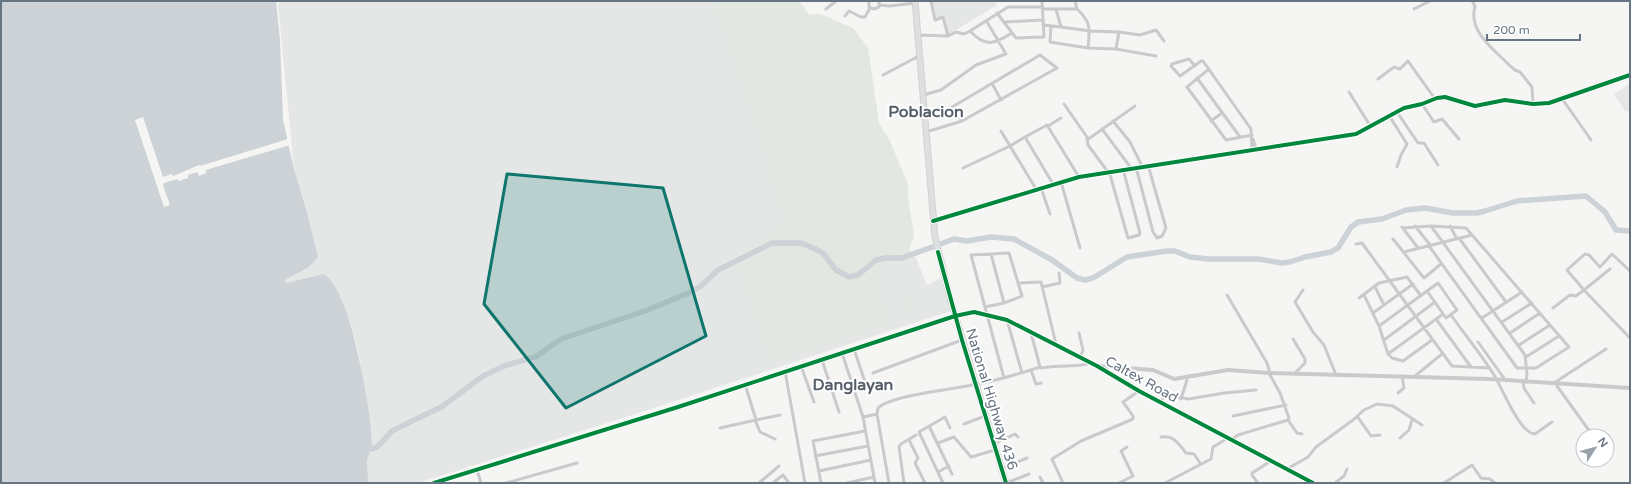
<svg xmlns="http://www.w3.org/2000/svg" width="1631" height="484" font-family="'Varela Round',sans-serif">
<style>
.built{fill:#e5e7e7}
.green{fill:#e3e7e2}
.water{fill:#ccd2d6}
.pier{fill:#f5f5f4}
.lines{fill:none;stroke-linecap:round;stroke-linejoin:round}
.river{stroke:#ccd2d6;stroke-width:5.5}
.primary-casing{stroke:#d2d3d3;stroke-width:7}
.minor{stroke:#cacacc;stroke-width:3}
.tertiary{stroke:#cacacc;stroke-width:4}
.primary{stroke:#dedfe0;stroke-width:5}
.cycleway-casing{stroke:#fff;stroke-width:6}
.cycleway{stroke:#00873e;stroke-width:4}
.marked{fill:#0f766e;fill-opacity:0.2;stroke:#0f766e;stroke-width:3;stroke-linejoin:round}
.labels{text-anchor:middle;stroke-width:4;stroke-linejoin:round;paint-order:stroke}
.street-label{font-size:14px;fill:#677482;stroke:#fff}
.quarter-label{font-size:16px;font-weight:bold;fill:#555e68;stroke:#fff}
</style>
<rect width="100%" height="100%" fill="#f5f5f4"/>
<!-- built -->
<path class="built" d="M280,1H799L809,15L820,14L853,28L868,48L879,124L889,139L908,185V198L914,236L909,249L916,258L927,285L941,278L951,311L632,415L418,483H367V458L372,449L368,408L358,349L352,331L323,274L286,283L285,282L284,280L309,267L318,257L307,212L294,169L278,4Z
M931,1H995L997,5L948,35L943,17L935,18Z
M1630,84V110L1626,112L1614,94Z"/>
<!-- green -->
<path class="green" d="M712,1H799L809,15L820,14L853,28L868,48L879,124L889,139L908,185V198L914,236L909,249L916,258L880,266L883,285L877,287L891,323L769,363L736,256L776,233L784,221L751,113Z
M912,291L918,309L906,313L900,295Z"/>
<!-- water -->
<path class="water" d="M1,1H276L280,40L283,120L294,169L307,212L318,257L309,267L285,280V282L286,283L323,274C350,285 372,414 372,444C372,451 367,456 367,462C367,469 369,477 367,483H1Z"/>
<!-- pier -->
<path class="pier" d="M143,117L163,177L172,174L173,176L199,165L200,166L288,139L290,145L206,170V173L199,176L197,172L188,175V178L179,181L177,179L164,183L163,185L170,205L164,207L135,120Z"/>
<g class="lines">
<!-- river -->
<path class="river" d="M372,449L377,447L392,431L443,406L483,376L504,366L537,356L561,339L645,311L691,292L701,286L718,270L772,243H801L813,248L823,253L836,270L849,277L858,275L876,260L885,258H902L954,239L967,241L991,237L1014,239L1052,260L1077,278L1085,280L1093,278L1127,257L1167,251H1175L1190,257L1209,259H1258L1282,263L1290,262L1305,257L1331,252L1338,248L1351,227L1358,222L1382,219L1406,210L1425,208L1453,213H1477L1485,211L1517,201L1586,196L1605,212L1616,230L1630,231"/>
<defs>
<path id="primary" d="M915,1L935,237L950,298L1006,483"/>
</defs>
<!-- primary casing -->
<use href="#primary" class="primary-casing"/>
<!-- minor -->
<path class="minor" d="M869,1V7L874,9L879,7V1
M931,1L935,20L943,17L948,36
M1472,1L1475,6C1468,32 1493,48 1509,65L1515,70L1520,72L1532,87L1533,104
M879,5L890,6L915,3
M826,9L836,1
M1043,9H1077L1075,1
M1056,9L1061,27L1090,31L1119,32L1116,49L1088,48C1090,28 1091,22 1077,9
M1414,9L1430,1
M997,13L1016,38L1044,37L1042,1
M845,16L849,11L861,17H865L870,8
M1005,22L1042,20
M1043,25L1061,27
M1051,26L1050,42L1088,48
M970,31L1008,7H1043
M1119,32L1140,35L1156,30L1164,41
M917,35L948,36L956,32L964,34L970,31C986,48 994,44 1012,33
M1116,49L1156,56
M1195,66L1189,59L1172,64L1171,66L1180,76L1201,61H1203L1251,129L1252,149
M1209,69L1187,87L1226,140L1252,135
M883,75L919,56
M1197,78L1240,137
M1378,79L1394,67L1400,69L1408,61L1435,99
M993,85L1001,100
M1349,92L1371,127
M923,95L941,90L976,65L1006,54L987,22
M1563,100L1591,140
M1064,104L1087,137L1088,145L1108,172
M1422,104L1434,122L1442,119L1459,139
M954,107L962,121
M1397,112L1418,143H1424L1438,165
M1390,117L1407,144L1401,155L1397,167
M925,118L942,113L1040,55L1057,68L962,121L926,132
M1113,121L1130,142L1142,166
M1211,121L1222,113
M1048,126L1061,118
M1102,129L1131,168
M1025,137L1047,125L1079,177
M1253,139L1256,149
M1087,140L1135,106
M1136,167L1153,232L1157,238L1162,236L1166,228L1148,165
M963,168L1010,146L1001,131
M1109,171L1128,238L1139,235L1140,233L1123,169
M1061,182L1080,248
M1041,188L1050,214
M1036,189L1010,146L1025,137L1053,184
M1415,226L1431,246
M1431,226L1525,355L1527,374L1526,382
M1450,226L1457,239
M1402,227L1418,248
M1403,228L1431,226L1466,228L1569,347L1536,368H1517L1429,246
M1459,238L1506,302
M1393,239L1424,278L1441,264
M1356,244L1362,243L1452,366L1490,368
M1404,252L1472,235
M991,254L1004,303
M1610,269L1584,290L1630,338
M1019,283L1041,282L1056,344
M1042,287L1060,283L1059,273
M1375,287L1384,305
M1303,290L1295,302L1313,332L1324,345L1336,375
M1227,295L1267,363L1270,373
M1364,295L1379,326L1388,354L1392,358L1403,361L1432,340
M1359,298L1379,283L1407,277L1421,296
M985,307L1004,303L1022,296L1009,253L971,255L1004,378
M1553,308L1570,295L1576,296L1584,290L1567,270L1585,254L1589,255L1600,267L1612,254L1630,271
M1373,313L1413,284
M1451,315C1465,335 1481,354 1494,375C1502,387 1519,433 1535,434L1552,422
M1482,318L1522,292
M1436,319L1471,367
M1007,320L1022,373
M1502,322L1532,303
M1379,326L1438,283L1457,310L1446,318L1427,291
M1079,333L1083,350L1080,357
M1510,333L1540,313
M1293,339L1305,359V363L1295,373
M1384,340L1435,302
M1478,342L1506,381
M1519,345L1550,325
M854,349L865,382
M842,353L863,417L875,483
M1388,354L1443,314
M1526,357L1559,336
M822,360L839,412
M801,366L814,402
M1039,367L1042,368C1057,364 1080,368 1090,363
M1031,370L1036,384L1041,383
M785,371L805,483
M873,373L962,340
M1415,376L1442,354
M1523,382L1524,388L1534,403
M1554,383L1606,349
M1557,383V386L1588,429L1594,433
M745,384L756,420L780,415
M1398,393L1404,388L1402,376
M1181,399L1187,380
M1160,403L1165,395L1189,399L1224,393L1256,390
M1233,416L1286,405
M1357,416L1371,436L1380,435
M863,417L877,414
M755,420L760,432L775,439
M1288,420L1297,433L1302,434
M964,424L985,416
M929,426L952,474
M720,428L756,420
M1161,437C1174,435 1178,443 1186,453L1194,454L1200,463
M1400,438L1409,430L1412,420
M909,440L918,458L915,463L925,483
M1231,440L1238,435L1288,420L1289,418L1280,393L1269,373
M938,443L954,437L971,457L995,450
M994,444L1015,434L1018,437
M815,456L868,446
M1001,469L1027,458
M1287,469L1308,457L1316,447L1353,420L1364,410L1377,404L1393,406L1422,425
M477,470L481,483
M819,471L871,460
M938,472L949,466
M1040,477L1043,483
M434,483L678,407L955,316
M506,483L577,463
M759,483L779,466
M773,483L783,475L789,483
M821,483L813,441L865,431
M847,483L874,477
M889,483L877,414L878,408C891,395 957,389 977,384C998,380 1019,374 1040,367L1031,333
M904,483L899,447L901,444L916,435
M943,483L919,432L945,417L950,428
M1006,483L1029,474
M1063,483L1052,459L1081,441L1133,419V416L1123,402L1139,391
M1119,483L1133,476L1122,453L1121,451L1127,447
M1165,483L1211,459L1213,447L1228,438
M1258,483L1252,475V473L1271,461
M1335,483L1344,476L1347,469
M1444,483L1472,465L1481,478L1490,479L1495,483"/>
<!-- tertiary -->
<path class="tertiary" d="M933,221L1079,177L1356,134L1404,108L1422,104L1437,98L1445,97L1475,106L1505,100L1533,104L1549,103L1630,75
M955,316L974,312L1007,320L1097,366L1139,391L1313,483
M1097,366L1153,370L1174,379L1228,370L1269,373L1489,379L1630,388"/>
<!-- primary -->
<use href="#primary" class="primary"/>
<defs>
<path id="cycleway" d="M933,221L1079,177L1356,134L1404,108L1422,104L1437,98L1445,97L1475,106L1505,100L1533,104L1549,103L1630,75
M938,252L962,340L1006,483
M434,483L678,407L955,316L974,312L1007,320L1097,366L1139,391L1313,483"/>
</defs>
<!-- cycleway casing -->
<use href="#cycleway" class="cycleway-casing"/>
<!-- cycleway -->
<use href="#cycleway" class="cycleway"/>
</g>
<!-- marked area -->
<path class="marked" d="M507,174L663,188L706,336L566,408L484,304Z"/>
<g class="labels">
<!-- street labels -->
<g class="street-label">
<text transform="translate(1142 379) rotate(29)" y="5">Caltex Road</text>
<text transform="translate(992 399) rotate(73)" y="5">National Highway 436</text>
</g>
<!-- quarter labels -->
<g class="quarter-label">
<text x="926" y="117">Poblacion</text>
<text x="853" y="390">Danglayan</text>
</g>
</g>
<!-- border -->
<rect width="1631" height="484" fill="none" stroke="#677482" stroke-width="4"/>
<!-- north arrow -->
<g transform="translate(1595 448) rotate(54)"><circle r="19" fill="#ffffff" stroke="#c2c7cd"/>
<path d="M0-3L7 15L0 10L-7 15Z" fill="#99a1aa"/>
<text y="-6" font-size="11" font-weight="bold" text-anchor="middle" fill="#677482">N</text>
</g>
<!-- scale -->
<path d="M1487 34v6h93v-6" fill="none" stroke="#677482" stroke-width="2"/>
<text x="1493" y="34" font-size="12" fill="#677482" stroke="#ffffff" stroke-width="3" paint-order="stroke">200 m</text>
</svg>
